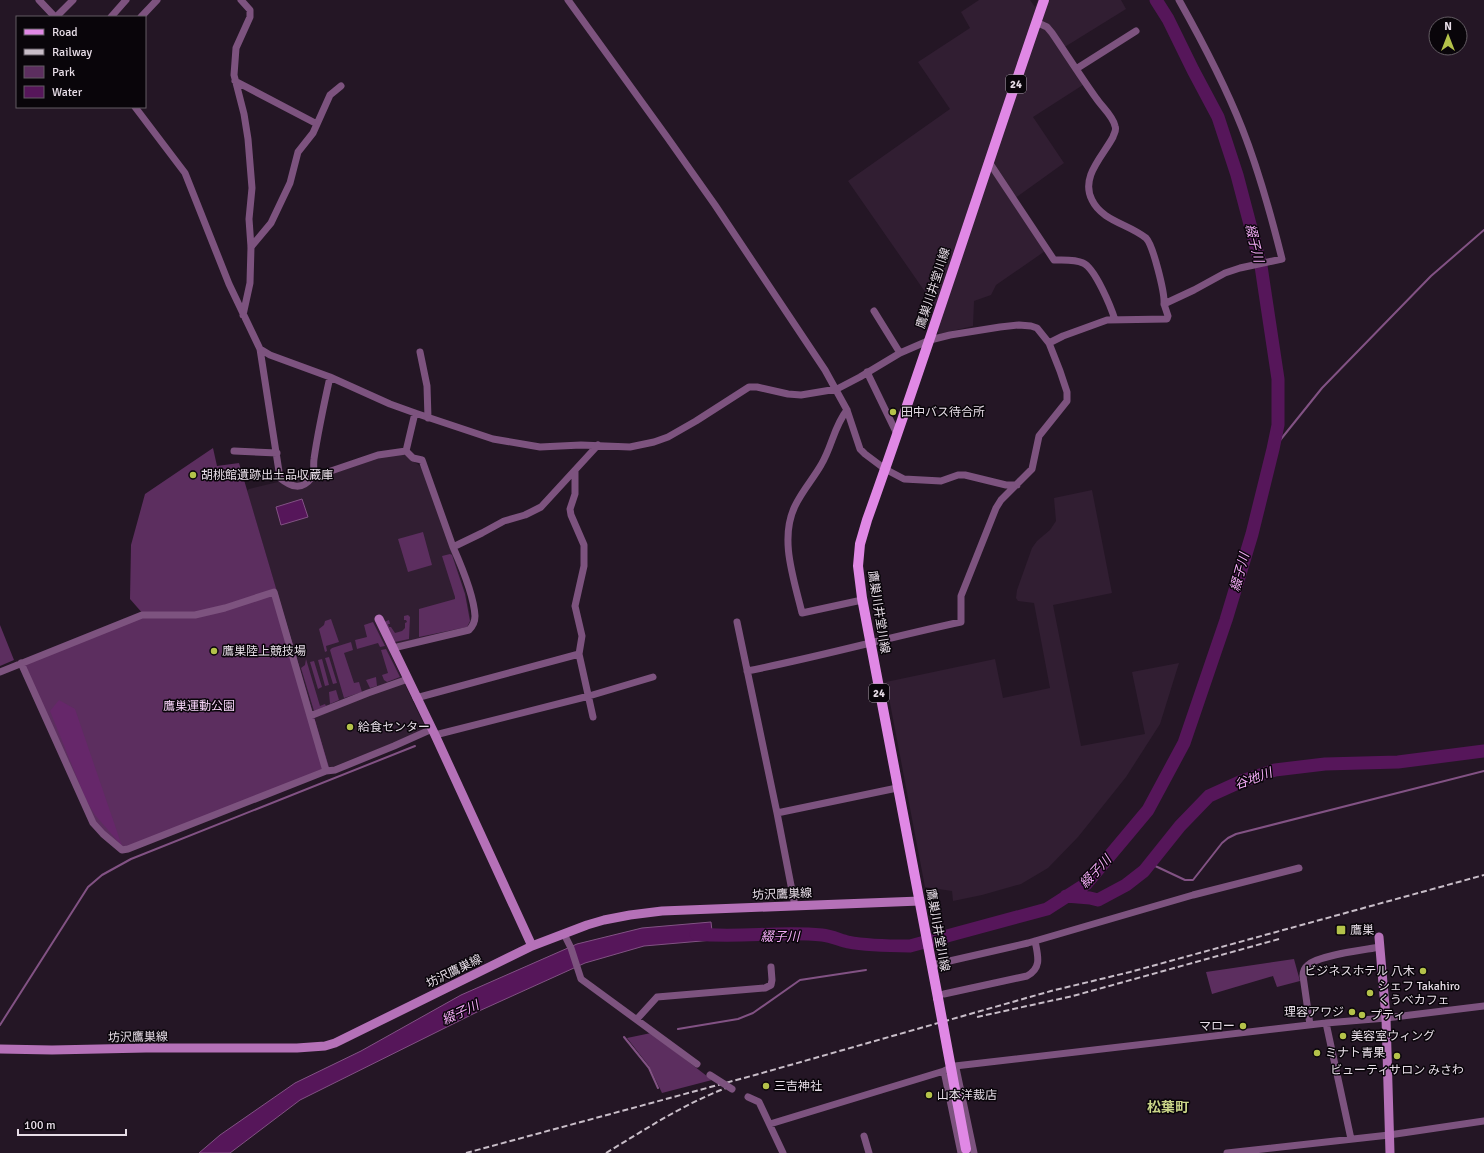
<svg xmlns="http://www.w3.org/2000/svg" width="1484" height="1153" font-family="Signika,'Noto Sans JP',sans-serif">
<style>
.built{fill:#311e32}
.green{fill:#5c2e5f}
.forest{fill:#66276a}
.water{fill:#56165a;stroke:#825284}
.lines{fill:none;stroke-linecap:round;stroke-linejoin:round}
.stream{stroke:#825284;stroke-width:2}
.river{stroke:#56165a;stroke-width:13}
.street{stroke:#7d537f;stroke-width:7}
.secondary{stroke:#b571b8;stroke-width:9}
.primary{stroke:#e088e5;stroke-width:10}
.rail{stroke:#c8bdc8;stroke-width:2;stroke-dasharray:6 3;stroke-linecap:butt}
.street-bridge{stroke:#7d537f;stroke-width:7}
.primary-bridge{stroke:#e088e5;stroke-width:10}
.poi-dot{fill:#b4c24a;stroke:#09050a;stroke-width:1.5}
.labels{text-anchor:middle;stroke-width:3;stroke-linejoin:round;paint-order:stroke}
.shield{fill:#09050a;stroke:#a49ca5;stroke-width:1}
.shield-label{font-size:11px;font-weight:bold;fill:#e7dde7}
.street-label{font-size:12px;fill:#e7dde7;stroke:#09050a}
.poi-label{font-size:12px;fill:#e7dde7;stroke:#09050a;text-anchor:start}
.park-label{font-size:12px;fill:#f7d3f8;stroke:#09050a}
.water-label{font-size:13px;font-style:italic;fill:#f3abf6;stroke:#09050a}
.quarter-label{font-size:14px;font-weight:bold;fill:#cad588;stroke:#09050a}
</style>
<rect width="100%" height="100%" fill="#241625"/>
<!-- built -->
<path class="built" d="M979,0H1030L1035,7L1038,0H1121L1126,9L1063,48L1086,83L1033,117L1064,163L1014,199L1048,249L996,285L991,295L974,301L973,326L939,334L936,329L937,309L848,181L950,109L918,62L970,28L961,12Z
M398,450L420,466L426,475L466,593L471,621L468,628L395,644L390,653L426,729L396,742L335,766L329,767L247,491L249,489L315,473Z
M1092,490L1112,593L1053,605L1081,746L1145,734L1132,672L1179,663L1160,724L1126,777L1078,837L1048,868L1021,884L982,895L953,901L952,891L925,887L886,682L995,659L1003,698L1050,688L1034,603L1018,601L1016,598L1017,590L1032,548L1037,541L1050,530L1056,521L1054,498Z"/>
<!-- green -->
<path class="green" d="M213,448L217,466L239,463L329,767L326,771L122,850L93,823L21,663L144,615L130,599L131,545L145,494Z
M423,532L432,565L408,572L398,539Z
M450,554L452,555L465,594L470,621L467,627L419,637V609L455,599V597L442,556Z
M408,615L410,617L409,639L395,642L384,622L389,620L390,624H388L389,627H391L395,633L402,631L405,628V623L407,622L406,620H404V616Z
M331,619L339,642L326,646L327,651L325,652L319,629L324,625L325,621Z
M373,622L385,646L380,647L378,643L357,649L355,640L367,637L364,625Z
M0,625L14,660L0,666Z
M351,642L353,650L344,653L354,683L359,682L362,692L344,698L330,650L332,648Z
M386,649L400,677L387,682L384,680L382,675L388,673L381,650Z
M329,657L337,683L333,684L325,658Z
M306,659L320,706L325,704L326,706L314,711L301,668L305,665Z
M322,659L329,685L325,686L318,660Z
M314,661L322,687L318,689L310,662Z
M376,677L377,686L370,688L366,680Z
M336,690L339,700L330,704L329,692Z
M1294,959L1300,981L1277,987L1273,976L1212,994L1206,972Z
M651,1033L712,1080L662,1093L649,1066L627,1038Z"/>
<!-- forest -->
<path class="forest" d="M59,700L75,709L122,846L95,815L86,800L50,711Z"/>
<!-- water -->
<path class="water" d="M302,499L308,517L281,525L276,507Z
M711,922L713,940L644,946L585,963L479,1011L300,1100L230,1153H199L220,1135L295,1083L361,1051L461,995L577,944L642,928Z"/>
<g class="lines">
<!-- stream -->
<path class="stream" d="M1273,449L1322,388L1431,276L1484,230
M1151,864L1185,880H1193L1222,843L1228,838L1236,834L1484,771
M0,1025L88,887L102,875L131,859L415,746
M678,1029L738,1019L753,1013L800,980L866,970
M624,1037L649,1068L658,1088"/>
<!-- river -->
<path class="river" d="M1066,896L1090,898L1098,900L1126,885L1144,871L1180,826L1209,796L1242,781L1275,770L1325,764L1398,762L1484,751
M696,934C738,938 780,931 822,935C831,936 840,940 848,942C868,946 889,946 910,946L1047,909L1086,884L1148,810L1184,743L1226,620L1252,534L1273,449L1278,425V379L1261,266L1237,175L1218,117L1193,70L1168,19L1156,0"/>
<!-- street -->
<path class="street" d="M39,0L55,17
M241,0L250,10V17L236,48L234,75L244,114L248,139L252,188L249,219L251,247L250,283L243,315
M568,0L667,137L715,205L825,370L847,410L860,449L865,454L885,469L904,479L941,481L958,475H965L1006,485H1017
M56,17L73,0
M111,17L126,0
M141,17L157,0
M1036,22L1047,27L1052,33C1067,55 1081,77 1096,98C1102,107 1113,116 1115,126C1117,130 1114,133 1113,137C1103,156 1080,177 1092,200C1102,221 1129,224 1146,238C1153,245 1165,293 1164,304
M1076,69L1136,31
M235,81L317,124
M135,107L185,173L229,284L260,349L280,478C291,487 302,491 312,477C315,472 313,465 314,459C318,431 324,404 330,377
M989,162L1054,260C1063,260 1075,259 1083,263C1095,268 1111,307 1115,320
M251,247L271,223L290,183L298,152L313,133L330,95L341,86
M874,311L900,353
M1049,343L1063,336L1107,320L1167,319L1168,316L1164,304L1194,290L1225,273L1240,268L1282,259C1271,215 1259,171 1242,128C1225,85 1202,41 1179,0
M260,349L270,355L330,377L390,404L415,413L493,439L540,447L581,445L630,447L654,442L668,437L696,421L749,387H757L788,394L801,395L837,389L860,377L900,353L930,340L950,335L1000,327L1019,325L1031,326L1037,328L1049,343L1060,371L1067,392V401L1039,436L1032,469L1001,500L996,508L961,596V622C890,637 819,657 747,671
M420,352L427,386L428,418
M867,372L897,434
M847,410C834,426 832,447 821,465C813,479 802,491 795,506C779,539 794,579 802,613L862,600
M234,451L277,453
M406,451L413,458L422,460L453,547
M575,471V494L570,509L571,515L584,545V566L575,606L582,636L579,654
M313,475L325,473L378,455L406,451L415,413
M737,622L777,813L795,906
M393,648L469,630C473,626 475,622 475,616C474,597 461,565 453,547L482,533L504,521L525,515L541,507L598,445
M21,663L93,823L103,834L122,850L128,849L326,771L335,770L394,746L432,729
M0,672L142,615H195L225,608L274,592L326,771
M416,698L579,654L593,717
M310,716L368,693L408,679
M435,735L589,696L653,677
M777,813L897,788
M564,934L571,948L581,979L697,1064
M932,965L1028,943L1193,895L1299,868
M944,994L1027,976C1042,968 1038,956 1035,941
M637,1019L657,997L765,988L771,985L772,980L771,967
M1326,1023L1351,1139
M1310,1025L1303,976C1303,971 1304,968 1308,965C1319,955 1364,950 1380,947
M956,1068L974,1153
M944,1071L961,1153
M748,1097L759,1102L783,1153
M770,1124L944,1071L955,1066L1326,1023L1386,1018L1484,1006
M864,1136L869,1153
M1227,1153L1389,1135L1484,1121"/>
<!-- secondary -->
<path class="secondary" d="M379,619L435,735L532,946
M1379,937L1386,1018L1390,1153
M0,1049L52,1050L146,1048H297L325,1046L335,1043L532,946L587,925L604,920L630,915L662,911L920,901"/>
<!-- primary -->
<path class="primary" d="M938,998L862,598L858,566L860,544L867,520C929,347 984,173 1044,0"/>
<!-- rail -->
<path class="rail" d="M977,1017L1073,996L1279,939
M466,1153L755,1075L1051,991L1130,972L1484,875
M606,1153C646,1129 685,1103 729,1087"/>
<!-- street-bridge -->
<path class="street-bridge" d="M710,1075L732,1089"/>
<!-- primary-bridge -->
<path class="primary-bridge" d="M938,998L966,1149"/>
</g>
<!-- markers -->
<g class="poi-dot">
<circle cx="893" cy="412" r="4"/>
<circle cx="193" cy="475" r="4"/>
<circle cx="214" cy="651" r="4"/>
<circle cx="350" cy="727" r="4"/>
<rect x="1336" y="925" width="10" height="10" rx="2"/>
<circle cx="1423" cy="971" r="4"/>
<circle cx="1370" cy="993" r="4"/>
<circle cx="1352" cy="1012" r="4"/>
<circle cx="1362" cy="1015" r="4"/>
<circle cx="1243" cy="1026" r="4"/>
<circle cx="1343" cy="1036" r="4"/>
<circle cx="1317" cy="1053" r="4"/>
<circle cx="1397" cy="1056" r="4"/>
<circle cx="766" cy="1086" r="4"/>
<circle cx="929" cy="1095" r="4"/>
</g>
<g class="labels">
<!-- shield labels -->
<g class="shield">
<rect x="1006" y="75" width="20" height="18" rx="3"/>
<rect x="869" y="684" width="20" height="18" rx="3"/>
</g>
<g class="shield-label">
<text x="1016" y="88">24</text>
<text x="879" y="697">24</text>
</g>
<!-- street labels -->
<g class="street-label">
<text transform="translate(933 288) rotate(-72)" y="4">鷹巣川井堂川線</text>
<text transform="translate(879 612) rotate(81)" y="4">鷹巣川井堂川線</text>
<text transform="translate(782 894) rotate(-2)" y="4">坊沢鷹巣線</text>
<text transform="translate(938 930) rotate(80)" y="4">鷹巣川井堂川線</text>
<text transform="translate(454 971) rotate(-26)" y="4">坊沢鷹巣線</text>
<text transform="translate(138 1037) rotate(-1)" y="4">坊沢鷹巣線</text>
</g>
<!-- poi labels -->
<g class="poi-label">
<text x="901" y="416">田中バス待合所</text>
<text x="201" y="479">胡桃館遺跡出土品収蔵庫</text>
<text x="222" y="655">鷹巣陸上競技場</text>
<text x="358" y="731">給食センター</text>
<text x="1350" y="934">鷹巣</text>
<text x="1415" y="975" text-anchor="end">ビジネスホテル 八木</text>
<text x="1378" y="990">シェフ Takahiro<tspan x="1378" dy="14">くうべカフェ</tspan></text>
<text x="1344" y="1016" text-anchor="end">理容アワジ</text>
<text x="1370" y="1019">プティ</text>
<text x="1235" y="1030" text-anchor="end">マロー</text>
<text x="1351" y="1040">美容室ウィング</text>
<text x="1325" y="1057">ミナト青果</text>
<text x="1397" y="1074" text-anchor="middle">ビューティサロン みさわ</text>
<text x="774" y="1090">三吉神社</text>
<text x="937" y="1099">山本洋裁店</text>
</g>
<!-- park labels -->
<g class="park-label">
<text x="199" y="710">鷹巣運動公園</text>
</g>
<!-- water labels -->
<g class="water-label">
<text transform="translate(1255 243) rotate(76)" y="5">綴子川</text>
<text transform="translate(1239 572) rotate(-75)" y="5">綴子川</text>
<text transform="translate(1253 778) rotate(-20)" y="5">谷地川</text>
<text transform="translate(1095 871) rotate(-47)" y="5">綴子川</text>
<text x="780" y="941">綴子川</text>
<text transform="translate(460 1012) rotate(-25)" y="5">綴子川</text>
</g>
<!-- quarter labels -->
<g class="quarter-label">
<text x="1168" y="1112">松葉町</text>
</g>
</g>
<!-- legend -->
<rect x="16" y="16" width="130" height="92" fill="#09050a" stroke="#625b62"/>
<rect x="24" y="29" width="20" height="6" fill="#e088e5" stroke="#625b62"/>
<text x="52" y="36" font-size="12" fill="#e7dde7">Road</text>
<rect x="24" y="49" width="20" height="6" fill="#c8bdc8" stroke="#625b62"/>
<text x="52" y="56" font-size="12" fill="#e7dde7">Railway</text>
<rect x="24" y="66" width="20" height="12" fill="#5c2e5f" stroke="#625b62"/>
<text x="52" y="76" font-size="12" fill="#e7dde7">Park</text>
<rect x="24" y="86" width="20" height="12" fill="#56165a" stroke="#625b62"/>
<text x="52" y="96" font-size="12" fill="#e7dde7">Water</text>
<!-- north arrow -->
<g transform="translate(1448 36)"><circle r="19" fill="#09050a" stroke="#625b62"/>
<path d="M0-3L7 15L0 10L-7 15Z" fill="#b4c24a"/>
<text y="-6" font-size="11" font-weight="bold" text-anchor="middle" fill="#e7dde7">N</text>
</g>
<!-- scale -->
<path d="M18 1129v6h108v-6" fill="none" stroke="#e7dde7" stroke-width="2"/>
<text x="24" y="1129" font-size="12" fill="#e7dde7" stroke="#09050a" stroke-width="3" paint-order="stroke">100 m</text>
</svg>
